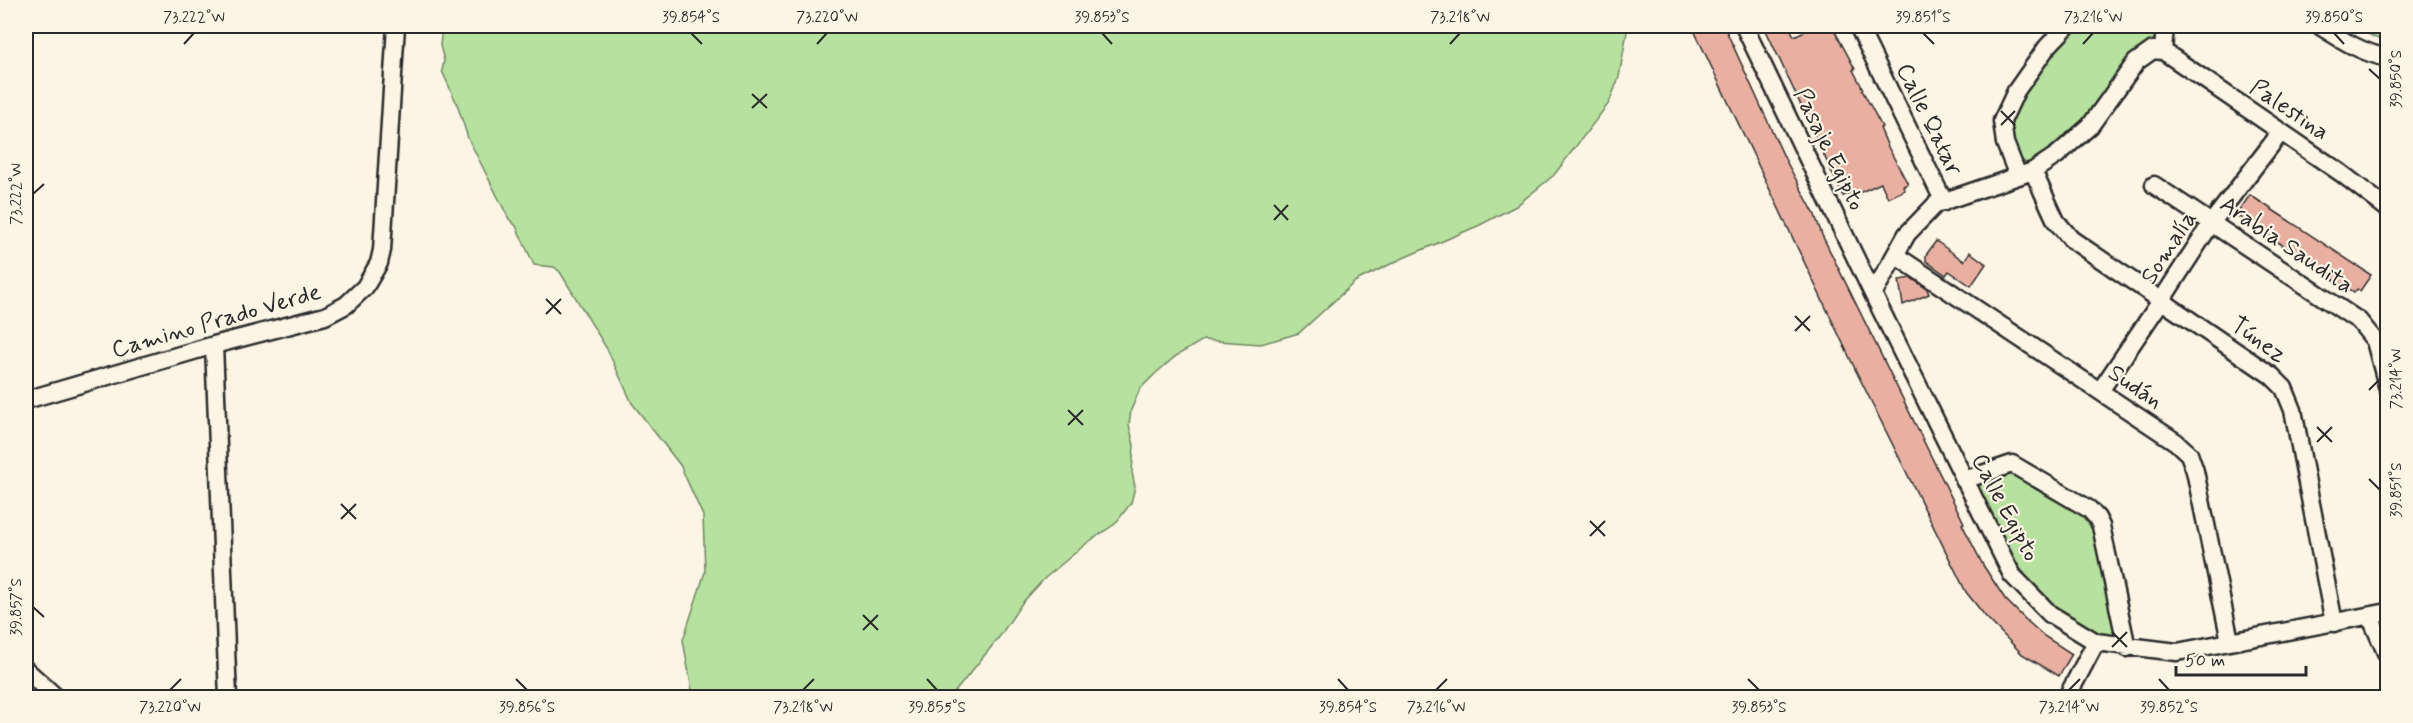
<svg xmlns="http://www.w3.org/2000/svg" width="2413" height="723" font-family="Mynerve,sans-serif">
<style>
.green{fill:#b6e19e;stroke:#708664;stroke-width:1.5}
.building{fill:#e9b0a2;stroke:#2b2b2b;stroke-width:1.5}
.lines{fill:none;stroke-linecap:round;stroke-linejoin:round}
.street-casing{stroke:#2b2b2b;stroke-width:21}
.street{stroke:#fcf5e5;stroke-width:16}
.ticks{fill:none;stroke:#2b2b2b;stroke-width:2}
.labels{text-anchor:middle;stroke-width:4.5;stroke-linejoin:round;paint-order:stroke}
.street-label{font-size:24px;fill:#2b2b2b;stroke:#fcf5e5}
.neatline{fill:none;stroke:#2b2b2b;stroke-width:2}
.ticks-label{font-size:15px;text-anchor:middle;fill:#2b2b2b}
</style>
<rect width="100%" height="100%" fill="#fcf5e5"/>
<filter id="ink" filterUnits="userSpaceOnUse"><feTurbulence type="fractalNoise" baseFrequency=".0167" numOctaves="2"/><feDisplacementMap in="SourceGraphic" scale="12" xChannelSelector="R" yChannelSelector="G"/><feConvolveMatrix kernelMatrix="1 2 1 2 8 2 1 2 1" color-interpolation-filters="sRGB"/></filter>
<g filter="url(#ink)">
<!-- green -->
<path class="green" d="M442,26H1628L1619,77L1609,103L1554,175L1516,206L1480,225L1401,259L1356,281L1299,333L1261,344L1203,340L1176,356L1156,373L1140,389L1131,410L1129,425L1134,445L1132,472L1135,487L1131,503L1115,524L1087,543L1045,578L1022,603L1000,636L950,698L693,697L683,640L705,572L703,516L680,465L632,403L607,349L560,272L554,267L534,265L516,226L509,219L468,138L457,104L442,71L444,60L440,46Z
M2075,26H2159L2158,37L2067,139L2030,165L2016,157C2013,149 2007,138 2007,130C2006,106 2058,45 2075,26Z
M2352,26H2387V41L2384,42Z
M2012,469L2080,509L2092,521L2117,640C2100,633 2082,627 2067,616C2021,585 2001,535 1977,488L1985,480Z"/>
<!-- building -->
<path class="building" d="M1692,26H1724L1785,159L1815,215L1822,235L1964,523L1962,524L1983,565L2005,599L2025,619L2044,636L2072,654L2059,676L2022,654L1986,617L1966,592L1856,371Z
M1764,26H1789L1794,36L1816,26H1832L1855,69L1853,70L1863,89L1862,90L1882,127L1880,128L1888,147L1908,184L1903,186L1905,190L1888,198L1881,183L1850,197L1849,194L1843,196Z
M2250,195L2371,275L2360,291L2357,289L2354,293L2236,215Z
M1936,241L1964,261L1970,252L1986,264L1971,286L1949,271L1946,275L1926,261V255Z
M1911,278L1927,289L1929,294L1903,305L1899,280Z"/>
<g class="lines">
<defs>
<path id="street" d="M1744,26L1873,294L2012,575L2050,614L2096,642L2177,652L2388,612
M1858,26L1944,202
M2320,26C2342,40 2362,53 2388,58
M2163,51L2165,26
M2033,171L2056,221L2071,239L2272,376L2284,388L2293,410L2334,623
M2018,176L2005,143L2002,121L2016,91L2047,47L2067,26
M2154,185L2359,321L2375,341L2388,389
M1895,255L2176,442L2189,454L2195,471L2230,641
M1873,294L1907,234L1936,204L2033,171L2057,155L2090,126L2136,62L2153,50L2163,51L2341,173L2388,209
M214,345L228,698
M2100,391L2161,301L2212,222L2281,132
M26,400L214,345L325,316L346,305L365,287L379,263L382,250L396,26
M1964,480L2012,464L2089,509L2097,518L2101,526L2127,648
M2370,616L2388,657
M26,670L57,698
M2069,698L2068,695L2096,642"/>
</defs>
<!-- street casing -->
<use href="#street" class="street-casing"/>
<!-- street -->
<use href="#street" class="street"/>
</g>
</g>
<!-- ticks -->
<path class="ticks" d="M691,33L702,44M1102,33L1112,44M1923,33L1934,44M2334,33L2344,44M184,44L194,33M817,44L827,33M1450,44L1460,33M2083,44L2093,33M2369,69L2380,79M752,94L767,108M752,108L767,94M2001,111L2015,125M2001,125L2015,111M33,194L44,184M1274,205L1288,220M1274,220L1288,205M546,299L561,314M546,314L561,299M1795,316L1810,331M1795,331L1810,316M2369,390L2380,379M1068,410L1083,425M1068,425L1083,410M2317,427L2332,442M2317,442L2332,427M2369,479L2380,490M341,504L356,519M341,519L356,504M1590,521L1605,536M1590,536L1605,521M33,607L44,617M863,615L878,630M863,630L878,615M2112,632L2127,647M2112,647L2127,632M516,679L527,690M927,679L937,690M1338,679L1348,690M1748,679L1759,690M2159,679L2169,690M170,690L181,679M803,690L814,679M1436,690L1447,679M2069,690L2080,679"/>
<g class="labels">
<!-- street labels -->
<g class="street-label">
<text transform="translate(2290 109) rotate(34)" y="8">Palestina</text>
<text transform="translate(1930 119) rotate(64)" y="8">Calle Qatar</text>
<text transform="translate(1830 149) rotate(64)" y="8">Pasaje Egipto</text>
<text transform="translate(2287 244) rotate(34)" y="8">Arabia Saudita</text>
<text transform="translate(2168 247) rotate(-57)" y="8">Somalía</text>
<text transform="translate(216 320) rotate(-16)" y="8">Camino Prado Verde</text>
<text transform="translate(2259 339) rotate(35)" y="8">Túnez</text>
<text transform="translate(2136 386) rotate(34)" y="8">Sudán</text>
<text transform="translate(2006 507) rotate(62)" y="8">Calle Egipto</text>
</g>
</g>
<!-- margin -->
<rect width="2413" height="723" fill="none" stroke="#fcf5e5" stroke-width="66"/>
<!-- scale -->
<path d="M2176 666v9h130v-9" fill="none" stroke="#2b2b2b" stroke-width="3"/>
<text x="2185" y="666" font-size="18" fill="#2b2b2b" stroke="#fcf5e5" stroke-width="4.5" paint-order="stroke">50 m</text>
<rect x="33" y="33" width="2347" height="657" class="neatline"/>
<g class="ticks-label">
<text x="194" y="22">73.222°W</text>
<text x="691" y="22">39.854°S</text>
<text x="827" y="22">73.220°W</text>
<text x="1102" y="22">39.853°S</text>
<text x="1460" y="22">73.218°W</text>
<text x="1923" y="22">39.851°S</text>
<text x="2093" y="22">73.216°W</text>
<text x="2334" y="22">39.850°S</text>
<text transform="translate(2396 79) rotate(-90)" y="5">39.850°S</text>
<text transform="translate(16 194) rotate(-90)" y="5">73.222°W</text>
<text transform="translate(2396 379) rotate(-90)" y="5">73.214°W</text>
<text transform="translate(2396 490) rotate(-90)" y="5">39.851°S</text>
<text transform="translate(16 607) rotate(-90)" y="5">39.857°S</text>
<text x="170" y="712">73.220°W</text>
<text x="527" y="712">39.856°S</text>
<text x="803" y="712">73.218°W</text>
<text x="937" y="712">39.855°S</text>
<text x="1348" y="712">39.854°S</text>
<text x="1436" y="712">73.216°W</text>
<text x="1759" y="712">39.853°S</text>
<text x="2069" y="712">73.214°W</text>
<text x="2169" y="712">39.852°S</text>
</g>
</svg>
